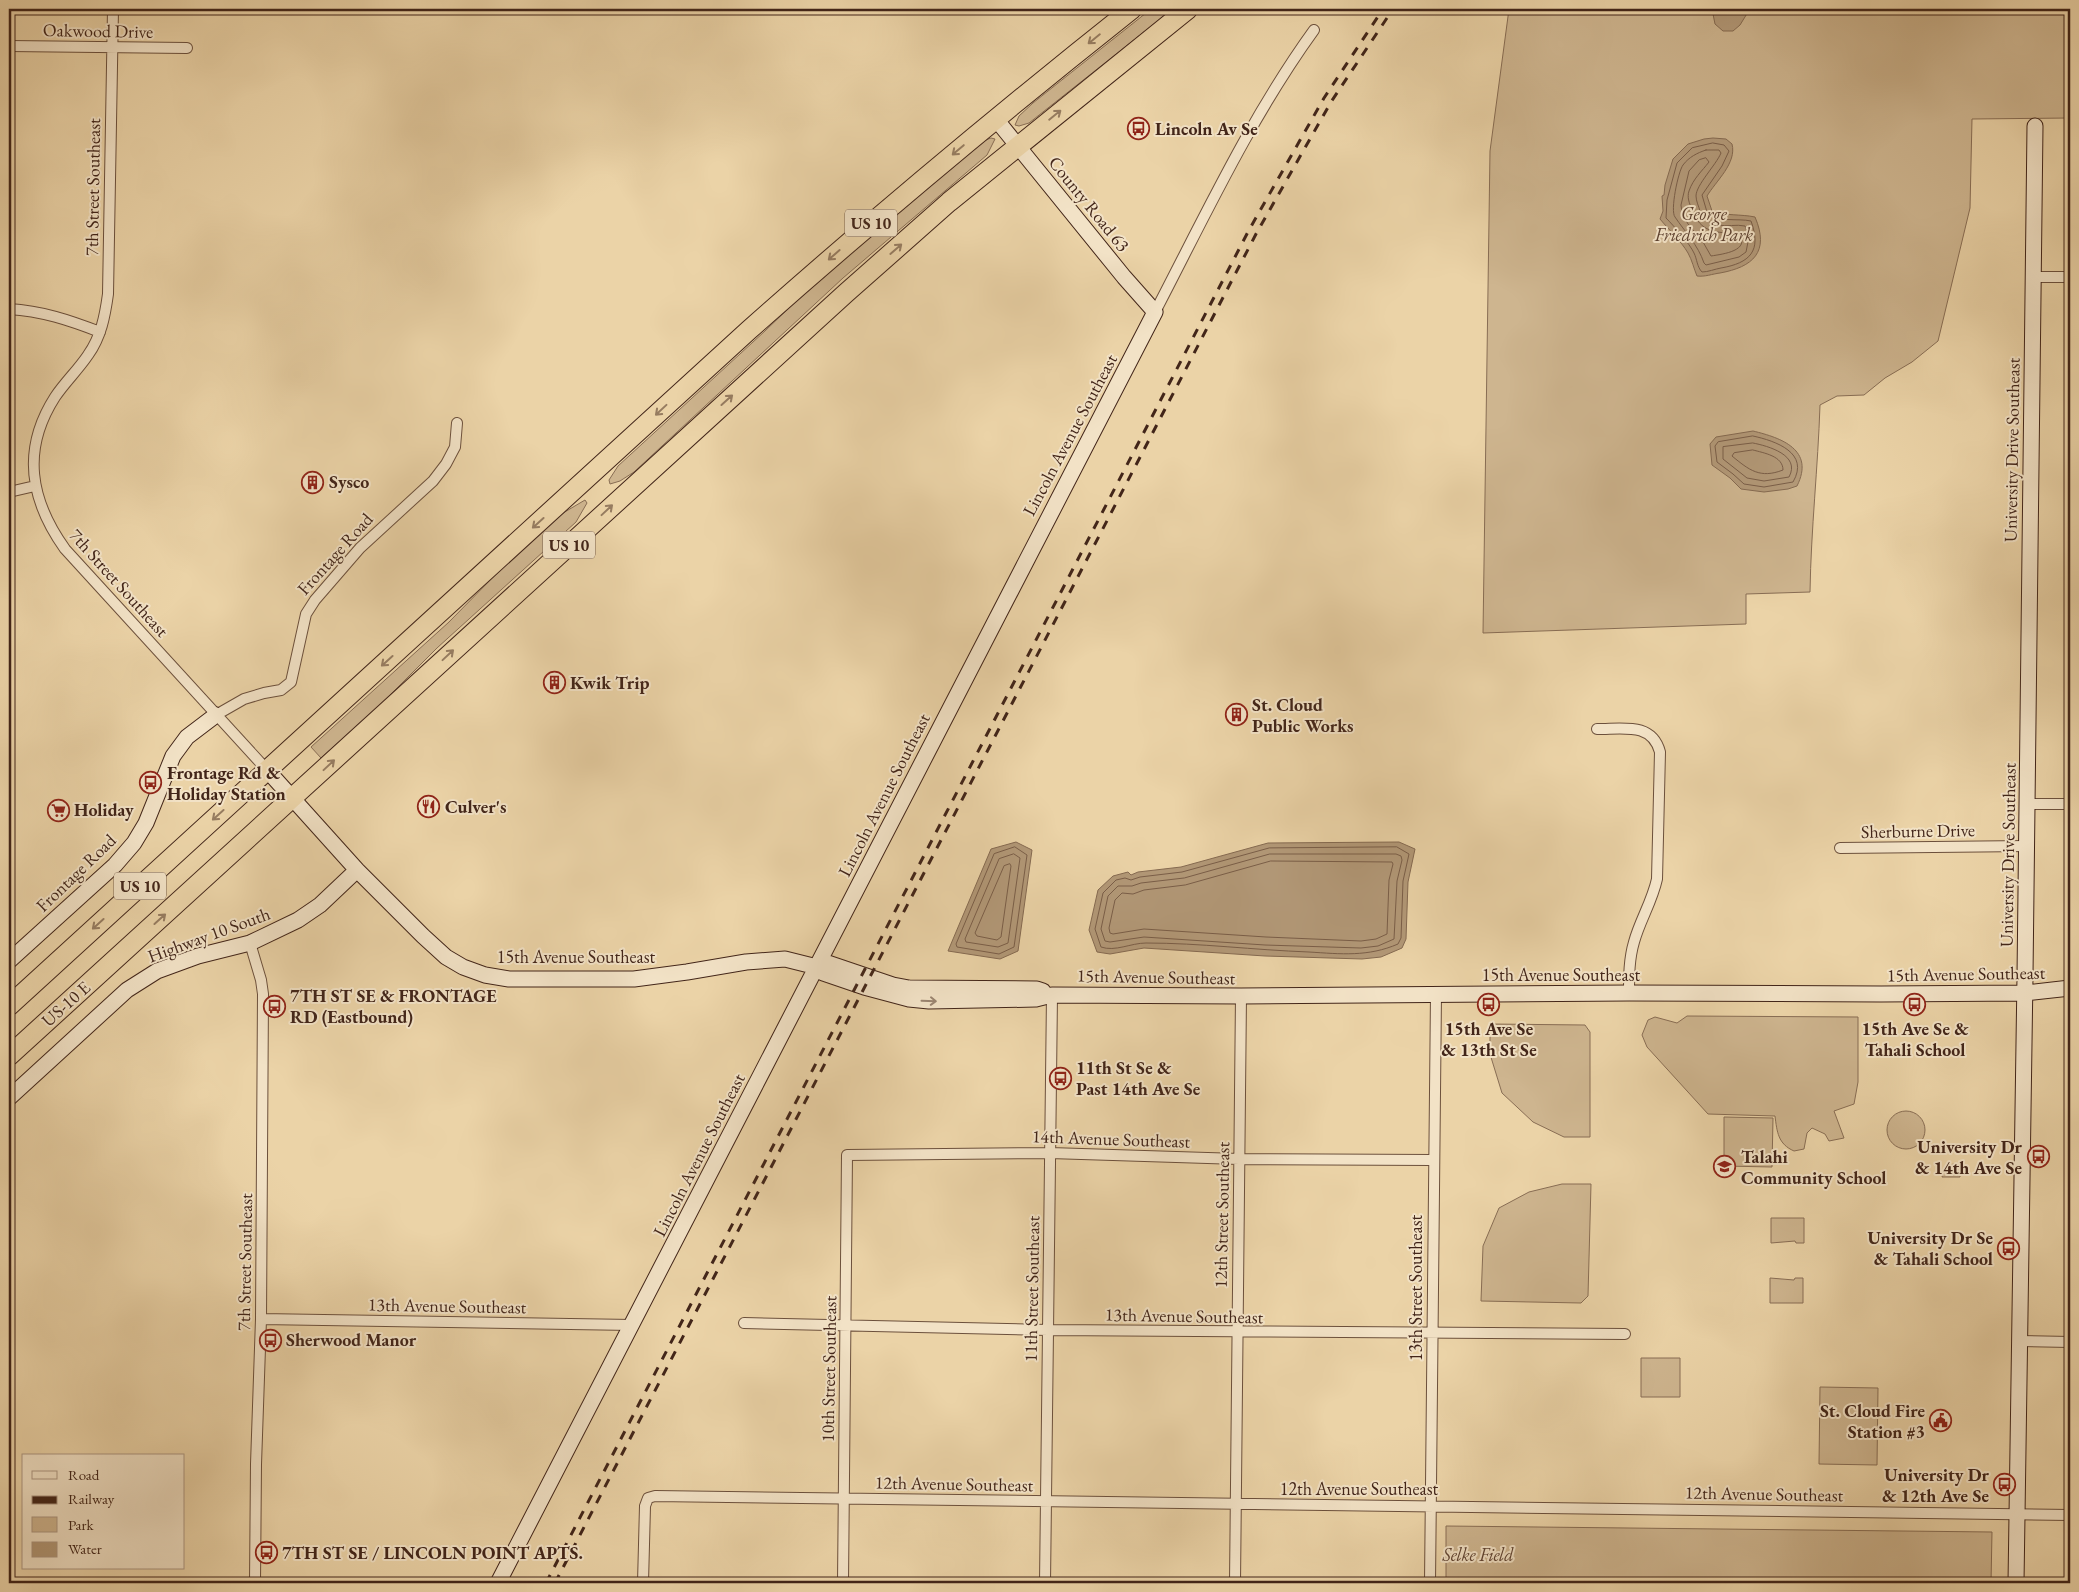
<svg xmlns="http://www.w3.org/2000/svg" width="2079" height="1592" font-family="'EB Garamond',serif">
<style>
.green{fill:#ceb58f;stroke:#886d54}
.water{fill:#b29877;stroke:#856a51}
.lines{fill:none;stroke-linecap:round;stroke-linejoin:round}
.shore{stroke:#7a5e48;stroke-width:1}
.street-casing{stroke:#6c503c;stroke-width:12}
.secondary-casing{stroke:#422519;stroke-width:17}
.highway-casing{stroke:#422519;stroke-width:21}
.street{stroke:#f2e2c6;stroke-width:10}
.secondary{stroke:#f2e2c6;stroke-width:15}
.highway{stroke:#ebd3a7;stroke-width:19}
.rail{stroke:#422519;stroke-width:3;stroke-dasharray:9 9;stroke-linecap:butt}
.oneway{stroke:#967c60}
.oneway2{stroke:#9a8470}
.labels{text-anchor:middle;stroke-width:4;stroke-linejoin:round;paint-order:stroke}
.shield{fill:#f2e2c6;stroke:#775e4d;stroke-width:1}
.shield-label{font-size:16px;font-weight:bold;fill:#422519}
.street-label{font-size:18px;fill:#422519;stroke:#f2e2c6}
.poi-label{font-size:18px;font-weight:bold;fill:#422519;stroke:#f2e2c6;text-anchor:start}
.park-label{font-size:18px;font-style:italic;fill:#5e4231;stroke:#f2e2c6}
</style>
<rect width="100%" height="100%" fill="#ebd3a7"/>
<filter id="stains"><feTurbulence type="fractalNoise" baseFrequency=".004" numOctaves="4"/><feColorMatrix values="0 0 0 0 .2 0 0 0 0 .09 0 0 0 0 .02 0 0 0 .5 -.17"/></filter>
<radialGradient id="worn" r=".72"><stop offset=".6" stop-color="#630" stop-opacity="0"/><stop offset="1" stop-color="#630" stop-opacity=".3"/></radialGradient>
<!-- green -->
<path class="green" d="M1151,9H1173L1029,123L1019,126L1015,125L1019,116L1033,103Z
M1509,9H2070V118L1972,119L1970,208L1938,341L1912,362L1885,378L1864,395L1837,396L1820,405C1818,467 1811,529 1810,592L1746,594V624L1483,633L1490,151Z
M991,138L995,139L987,155L843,278L634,472L620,481L610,484L609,480L618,466L765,331L820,278L983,141Z
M585,500L587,503L576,522L437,648L377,708L321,758L311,747L449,622L505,565L558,516Z
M1687,1016L1858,1017V1082L1854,1104L1834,1111L1844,1138L1829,1141L1825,1134L1812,1128L1807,1133L1804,1149L1794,1151C1778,1144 1777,1132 1775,1116L1708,1114L1647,1047L1642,1035L1648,1020L1655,1017L1677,1023Z
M1490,1024L1585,1025L1590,1032V1137H1564L1533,1122L1502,1093L1490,1054Z
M1887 1130a19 19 0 1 1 38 0a19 19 0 1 1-38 0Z
M1724,1117L1773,1118L1772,1167L1724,1166Z
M1953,1164L1960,1165V1177H1942L1944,1170Z
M1562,1184H1591L1588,1296L1581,1303L1481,1301L1483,1246L1499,1208L1529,1192Z
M1771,1218H1804V1243H1796L1795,1241L1771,1243Z
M1770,1278L1794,1280L1795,1278H1803V1303H1770Z
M1641,1358H1680V1397H1641Z
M1820,1387L1878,1388L1877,1465L1819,1464Z
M1446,1526L1992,1532L1991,1583H1446Z"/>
<!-- water -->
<path class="water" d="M1712,9H1747L1748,12L1740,25L1733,31H1723L1715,24Z
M1713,138L1726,139L1732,144C1737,163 1716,181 1707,196L1712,211C1725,216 1741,214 1755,217C1770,252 1753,267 1720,273C1712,274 1705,277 1697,276C1694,269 1692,260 1688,253C1681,241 1669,230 1660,219L1663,211L1662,196L1664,195L1665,185L1673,159L1688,144L1704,139Z
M1753,431C1782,438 1815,450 1797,486L1788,489L1764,492L1741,489L1730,478L1712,465L1710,444L1716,437Z
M1016,842L1032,850L1018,951L1000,959L948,951L991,849Z
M1399,842L1415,849L1408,882L1406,939L1402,948L1381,957L1362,959L1265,956L1144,948L1110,954L1097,952L1089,930L1098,890L1113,876L1128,872L1131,875L1138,872L1181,867L1268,843Z"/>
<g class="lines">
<!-- shore -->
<path class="shore" d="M1713,143L1724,145L1729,151L1722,166L1702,195L1707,212C1717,223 1738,218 1751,221C1762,251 1750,263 1721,268C1715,269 1708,272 1702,272C1697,267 1697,259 1694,253C1690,244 1673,225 1666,218L1667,200L1677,163L1692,148Z
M1706,150H1719L1721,153C1716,165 1696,185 1696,196C1696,201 1699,207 1700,211C1703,219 1709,223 1718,225C1727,227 1736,224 1745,226L1749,237L1746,252L1739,257L1706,265L1704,263C1698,245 1685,232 1675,217C1670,211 1678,172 1683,165C1689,157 1697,153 1706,150Z
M1706,158L1709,162C1702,171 1693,179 1689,191C1687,197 1689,203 1692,209C1700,233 1716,233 1739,233C1751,251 1723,254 1711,256L1703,242L1688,224L1682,213L1681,205L1689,171L1699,160Z
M1753,436C1776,441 1810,453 1793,482L1764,487L1744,484L1733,474L1717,462L1715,446L1718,442Z
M1753,443C1768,446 1801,455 1789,477L1764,481L1747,478L1723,459V447Z
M1753,450C1764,453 1783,456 1783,470C1760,479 1749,470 1732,456L1734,453Z
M1015,847L1027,855L1014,947L999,954L957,947L956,944L994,854Z
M1397,847L1409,854L1403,881L1401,938L1398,944C1368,957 1341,954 1309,952C1254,950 1200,943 1146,943C1131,943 1115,952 1101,947L1095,929L1103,893L1116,880L1125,878L1131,880L1140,877L1182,872L1269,848Z
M1014,854L1020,858L1008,943L998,947L966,942L965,939L999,859Z
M1270,854H1396L1401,856L1402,860L1397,881L1394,939L1378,946L1361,948L1265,945L1144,937L1110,942L1105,941L1101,929L1108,896L1118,886H1132L1141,883L1184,878Z
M1271,861L1392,862L1393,864L1389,880L1387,934L1376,939L1361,941L1266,937L1144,929L1113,934L1110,933L1109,928L1115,900L1122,893L1133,894L1144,890L1185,885Z
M1010,864L1011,866L1001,937L997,940L977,936L975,933L1004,866Z"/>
<defs>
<path id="street" d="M113,9L108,294C105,316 101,337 88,355C78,370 65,382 55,397C21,450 30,500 65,549L267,770
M9,46L187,48
M2033,277H2070
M9,309C42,311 69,320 100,332
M1155,312C1205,216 1251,117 1314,30
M9,492L35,486
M216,715L244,699L264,693L281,690L291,682L306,614L315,600L360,548L433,481L446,464L455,447L457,423
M1597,729C1623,729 1652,722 1660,752L1657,879C1652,902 1640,920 1634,942C1629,959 1629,976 1629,993
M2027,804H2070
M1840,848L2027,846
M250,943L261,980L263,994L261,1319L256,1464L255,1583
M261,1319L632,1325
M744,1323L1048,1330L1625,1334
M2019,1341L2070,1342
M643,1583L645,1506L648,1498L655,1496L2070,1515
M843,1583L847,1155L1050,1153L1239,1159L1433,1160
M1045,1583L1052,995
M1235,1583L1241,996
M1430,1583L1436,994"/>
<path id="secondary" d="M267,770L357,870L423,936L446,957L463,967L485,975L509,979H634L687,972L746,962L785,959L817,967L823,973L864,987L909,999L929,1001L1036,999L1052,995L1241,996L1629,993L1881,994L2025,993L2070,988
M9,961L115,865L134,843L146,823L173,756L187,737L216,715
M817,967L828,963L893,985L909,988L1037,989L1043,991
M9,1098L127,990L157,971L198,956L250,943L298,920L320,905L357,870
M498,1583L1155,312L1124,277L995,118
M2016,1583L2025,976L2035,126"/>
<path id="highway" d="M9,1006L749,330C874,219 1001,113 1132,9
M9,1056L846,293L949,202L1188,9"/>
</defs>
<!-- street casing -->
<use href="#street" class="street-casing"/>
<!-- secondary casing -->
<use href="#secondary" class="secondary-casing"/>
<!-- highway casing -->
<use href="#highway" class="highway-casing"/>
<!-- street -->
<use href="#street" class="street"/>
<!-- secondary -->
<use href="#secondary" class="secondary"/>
<!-- highway -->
<use href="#highway" class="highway"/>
<!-- rail -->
<path class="rail" d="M546,1583L1249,230L1324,98L1383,9
M555,1583L1256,234L1331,102L1393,9"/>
</g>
<!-- one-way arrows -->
<defs><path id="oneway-shaft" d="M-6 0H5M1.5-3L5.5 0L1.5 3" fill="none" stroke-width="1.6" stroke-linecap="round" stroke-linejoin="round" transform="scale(1.25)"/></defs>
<g class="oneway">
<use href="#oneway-shaft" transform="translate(1094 39) rotate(141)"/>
<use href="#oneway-shaft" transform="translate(1055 115) rotate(-39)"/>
<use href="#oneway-shaft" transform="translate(958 150) rotate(140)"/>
<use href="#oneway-shaft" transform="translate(896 249) rotate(-41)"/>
<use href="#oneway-shaft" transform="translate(834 255) rotate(139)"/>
<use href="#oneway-shaft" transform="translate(727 400) rotate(-42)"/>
<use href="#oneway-shaft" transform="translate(661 410) rotate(137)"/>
<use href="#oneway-shaft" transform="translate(607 510) rotate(-43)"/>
<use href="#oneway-shaft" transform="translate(538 523) rotate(138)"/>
<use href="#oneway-shaft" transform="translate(448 655) rotate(-43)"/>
<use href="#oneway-shaft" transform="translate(387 661) rotate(138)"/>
<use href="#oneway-shaft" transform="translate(329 765) rotate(-43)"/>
<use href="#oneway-shaft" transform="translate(218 815) rotate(138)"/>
<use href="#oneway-shaft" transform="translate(160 919) rotate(-42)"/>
<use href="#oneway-shaft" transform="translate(98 924) rotate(138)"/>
</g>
<use class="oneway2" href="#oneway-shaft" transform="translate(929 1001) rotate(2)"/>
<!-- icons -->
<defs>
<symbol id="bus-ring" viewBox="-11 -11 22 22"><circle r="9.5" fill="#f2e2c6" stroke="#8f2418" stroke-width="1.5"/><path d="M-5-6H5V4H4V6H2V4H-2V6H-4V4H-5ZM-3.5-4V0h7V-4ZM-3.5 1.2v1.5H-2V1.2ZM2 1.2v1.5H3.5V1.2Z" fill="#8f2418"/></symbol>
<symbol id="building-ring" viewBox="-11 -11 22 22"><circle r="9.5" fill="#f2e2c6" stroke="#8f2418" stroke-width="1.5"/><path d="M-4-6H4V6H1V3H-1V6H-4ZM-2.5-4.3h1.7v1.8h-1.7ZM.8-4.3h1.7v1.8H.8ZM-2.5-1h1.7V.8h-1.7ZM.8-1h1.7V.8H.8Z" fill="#8f2418"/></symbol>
<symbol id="restaurant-ring" viewBox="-11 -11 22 22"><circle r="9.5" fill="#f2e2c6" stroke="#8f2418" stroke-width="1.5"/><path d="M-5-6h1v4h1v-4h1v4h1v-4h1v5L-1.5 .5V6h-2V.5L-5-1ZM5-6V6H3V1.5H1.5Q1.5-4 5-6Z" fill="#8f2418"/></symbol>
<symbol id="supermarket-ring" viewBox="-11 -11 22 22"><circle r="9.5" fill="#f2e2c6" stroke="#8f2418" stroke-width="1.5"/><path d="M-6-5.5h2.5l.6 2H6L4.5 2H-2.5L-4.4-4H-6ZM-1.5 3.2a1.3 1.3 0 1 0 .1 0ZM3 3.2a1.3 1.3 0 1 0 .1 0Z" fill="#8f2418"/></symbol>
<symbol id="school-ring" viewBox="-11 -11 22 22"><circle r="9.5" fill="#f2e2c6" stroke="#8f2418" stroke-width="1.5"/><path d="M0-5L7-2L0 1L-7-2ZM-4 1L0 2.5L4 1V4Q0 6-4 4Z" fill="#8f2418"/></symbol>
<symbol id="civic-ring" viewBox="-11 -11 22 22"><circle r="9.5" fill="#f2e2c6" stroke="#8f2418" stroke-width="1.5"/><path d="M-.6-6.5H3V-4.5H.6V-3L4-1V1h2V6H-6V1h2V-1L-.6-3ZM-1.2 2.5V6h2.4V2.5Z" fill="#8f2418"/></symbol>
</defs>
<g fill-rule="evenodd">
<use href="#bus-ring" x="1126" y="116" width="25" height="25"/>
<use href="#building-ring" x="300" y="470" width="25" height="25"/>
<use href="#building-ring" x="542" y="670" width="25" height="25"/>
<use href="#building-ring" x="1224" y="702" width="25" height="25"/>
<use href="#bus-ring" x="138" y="770" width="25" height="25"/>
<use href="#restaurant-ring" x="416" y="794" width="25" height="25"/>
<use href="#supermarket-ring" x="46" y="798" width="25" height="25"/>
<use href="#bus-ring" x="1476" y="992" width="25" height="25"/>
<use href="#bus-ring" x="1902" y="992" width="25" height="25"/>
<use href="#bus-ring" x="262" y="994" width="25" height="25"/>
<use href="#bus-ring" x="1048" y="1066" width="25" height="25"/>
<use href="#bus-ring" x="2026" y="1144" width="25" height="25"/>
<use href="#school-ring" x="1712" y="1154" width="25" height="25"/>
<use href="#bus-ring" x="1996" y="1236" width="25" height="25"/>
<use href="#bus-ring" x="258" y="1328" width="25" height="25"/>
<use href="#civic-ring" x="1928" y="1408" width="25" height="25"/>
<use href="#bus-ring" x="1992" y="1472" width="25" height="25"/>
<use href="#bus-ring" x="254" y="1540" width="25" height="25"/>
</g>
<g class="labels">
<!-- shield labels -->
<g class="shield">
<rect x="845" y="209.5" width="52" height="27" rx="4"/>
<rect x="543" y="531.5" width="52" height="27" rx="4"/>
<rect x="114" y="872.5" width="52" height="27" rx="4"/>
</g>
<g class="shield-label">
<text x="871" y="229">US 10</text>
<text x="569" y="551">US 10</text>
<text x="140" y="892">US 10</text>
</g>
<!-- street labels -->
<g class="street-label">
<text transform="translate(98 31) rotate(1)" y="6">Oakwood Drive</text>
<text transform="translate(93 187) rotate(-89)" y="6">7th Street Southeast</text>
<text transform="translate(1089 204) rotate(51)" y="6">County Road 63</text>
<text transform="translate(1070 435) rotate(-62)" y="6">Lincoln Avenue Southeast</text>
<text transform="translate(2012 450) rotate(-89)" y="6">University Drive Southeast</text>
<text transform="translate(335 554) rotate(-48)" y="6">Frontage Road</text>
<text transform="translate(119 583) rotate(48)" y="6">7th Street Southeast</text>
<text transform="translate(884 795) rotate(-63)" y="6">Lincoln Avenue Southeast</text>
<text transform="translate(1918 831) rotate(-1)" y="6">Sherburne Drive</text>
<text transform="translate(2008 855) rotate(-89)" y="6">University Drive Southeast</text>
<text transform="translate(76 873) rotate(-44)" y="6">Frontage Road</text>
<text transform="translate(209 935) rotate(-20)" y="6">Highway 10 South</text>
<text x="576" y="963">15th Avenue Southeast</text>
<text transform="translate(1966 974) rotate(-1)" y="6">15th Avenue Southeast</text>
<text x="1561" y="981">15th Avenue Southeast</text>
<text transform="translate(1156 977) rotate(1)" y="6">15th Avenue Southeast</text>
<text transform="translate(66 1004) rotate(-42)" y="6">US-10 E</text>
<text transform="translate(1111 1139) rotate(2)" y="6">14th Avenue Southeast</text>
<text transform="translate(699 1155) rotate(-63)" y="6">Lincoln Avenue Southeast</text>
<text transform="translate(1222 1215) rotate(-89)" y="6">12th Street Southeast</text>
<text transform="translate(245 1262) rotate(-89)" y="6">7th Street Southeast</text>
<text transform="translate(1416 1288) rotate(-90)" y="6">13th Street Southeast</text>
<text transform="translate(1032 1289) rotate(-89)" y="6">11th Street Southeast</text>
<text transform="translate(447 1306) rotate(1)" y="6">13th Avenue Southeast</text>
<text transform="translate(1184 1316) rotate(1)" y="6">13th Avenue Southeast</text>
<text transform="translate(829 1369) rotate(-89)" y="6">10th Street Southeast</text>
<text transform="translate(954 1484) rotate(1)" y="6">12th Avenue Southeast</text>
<text x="1359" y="1495">12th Avenue Southeast</text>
<text transform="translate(1764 1494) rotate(1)" y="6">12th Avenue Southeast</text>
</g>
<!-- poi labels -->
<g class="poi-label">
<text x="1155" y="135">Lincoln Av Se</text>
<text x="329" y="488">Sysco</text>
<text x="570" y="689">Kwik Trip</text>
<text x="1252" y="711">St. Cloud<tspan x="1252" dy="21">Public Works</tspan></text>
<text x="167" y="779">Frontage Rd &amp;<tspan x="167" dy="21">Holiday Station</tspan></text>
<text x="445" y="813">Culver's</text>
<text x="74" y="816">Holiday</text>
<text x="290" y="1002">7TH ST SE &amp; FRONTAGE<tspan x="290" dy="21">RD (Eastbound)</tspan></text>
<text x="1489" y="1035" text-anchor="middle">15th Ave Se<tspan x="1489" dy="21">&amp; 13th St Se</tspan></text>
<text x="1915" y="1035" text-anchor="middle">15th Ave Se &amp;<tspan x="1915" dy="21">Tahali School</tspan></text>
<text x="1076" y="1074">11th St Se &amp;<tspan x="1076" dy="21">Past 14th Ave Se</tspan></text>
<text x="2022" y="1153" text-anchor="end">University Dr<tspan x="2022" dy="21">&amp; 14th Ave Se</tspan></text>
<text x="1741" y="1163">Talahi<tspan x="1741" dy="21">Community School</tspan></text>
<text x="1993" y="1244" text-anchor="end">University Dr Se<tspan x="1993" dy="21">&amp; Tahali School</tspan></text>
<text x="286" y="1346">Sherwood Manor</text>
<text x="1925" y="1417" text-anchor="end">St. Cloud Fire<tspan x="1925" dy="21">Station #3</tspan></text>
<text x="1989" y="1481" text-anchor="end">University Dr<tspan x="1989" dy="21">&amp; 12th Ave Se</tspan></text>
<text x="282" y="1559">7TH ST SE / LINCOLN POINT APTS.</text>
</g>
<!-- park labels -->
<g class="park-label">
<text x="1704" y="220">George<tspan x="1704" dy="21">Friedrich Park</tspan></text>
<text x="1478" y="1561">Selke Field</text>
</g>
</g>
<!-- margin -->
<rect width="2079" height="1592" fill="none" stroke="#ebd3a7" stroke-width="30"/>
<rect x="10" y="10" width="2059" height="1572" fill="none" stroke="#422519" stroke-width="2.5"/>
<rect x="15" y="15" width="2049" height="1562" fill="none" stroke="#422519"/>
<!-- legend -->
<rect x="22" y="1454" width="162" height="115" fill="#f2e2c6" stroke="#ac9681"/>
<rect x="32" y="1471" width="25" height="8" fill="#f2e2c6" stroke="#ac9681"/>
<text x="68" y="1480" font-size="15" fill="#422519">Road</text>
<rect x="32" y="1496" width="25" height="8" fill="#422519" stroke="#ac9681"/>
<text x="68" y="1504" font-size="15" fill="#422519">Railway</text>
<rect x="32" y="1517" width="25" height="15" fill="#ceb58f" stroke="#ac9681"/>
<text x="68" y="1530" font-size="15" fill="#422519">Park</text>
<rect x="32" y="1542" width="25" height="15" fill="#b29877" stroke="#ac9681"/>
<text x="68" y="1554" font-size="15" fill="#422519">Water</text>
<rect width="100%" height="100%" filter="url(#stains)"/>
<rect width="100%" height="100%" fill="url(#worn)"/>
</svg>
